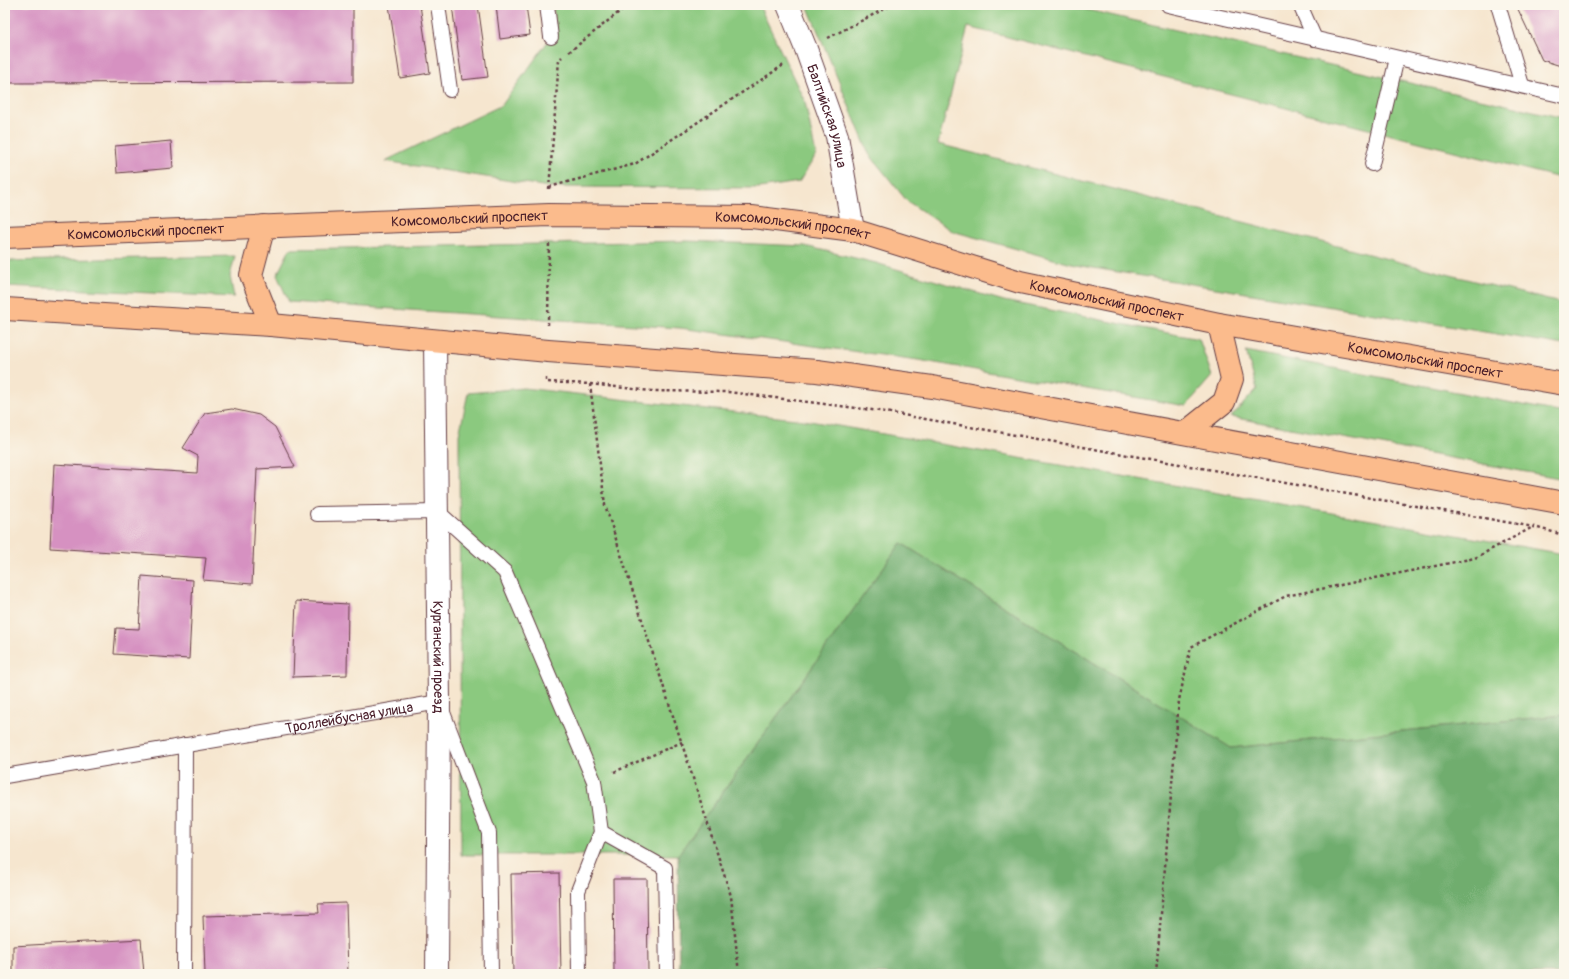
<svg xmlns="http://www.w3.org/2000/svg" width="1569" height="979" font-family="Pangolin,sans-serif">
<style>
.green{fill:#8bc97f;stroke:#6a7455}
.forest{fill:#70ad6e;stroke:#5d664c}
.building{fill:#d691c1}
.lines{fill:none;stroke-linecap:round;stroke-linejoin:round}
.lane-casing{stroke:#643d44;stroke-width:16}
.street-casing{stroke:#643d44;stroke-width:24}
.primary-casing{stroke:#643d44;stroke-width:24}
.path{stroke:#643d44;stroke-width:2.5;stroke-dasharray:3 3;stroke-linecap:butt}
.lane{stroke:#fff;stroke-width:14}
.street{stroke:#fff;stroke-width:22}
.primary{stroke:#fbbb8c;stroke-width:22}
.labels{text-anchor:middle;stroke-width:4;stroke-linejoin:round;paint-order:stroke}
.street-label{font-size:14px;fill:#4a1f2b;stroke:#fbf7ec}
</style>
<rect width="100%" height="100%" fill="#fbf7ec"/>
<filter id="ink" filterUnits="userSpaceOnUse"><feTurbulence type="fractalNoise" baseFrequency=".025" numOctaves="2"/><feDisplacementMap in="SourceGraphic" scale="8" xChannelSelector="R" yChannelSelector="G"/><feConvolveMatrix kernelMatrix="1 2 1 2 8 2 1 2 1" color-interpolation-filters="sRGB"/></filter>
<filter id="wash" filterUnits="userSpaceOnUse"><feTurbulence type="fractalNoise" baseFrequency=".012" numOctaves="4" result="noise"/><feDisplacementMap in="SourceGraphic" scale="16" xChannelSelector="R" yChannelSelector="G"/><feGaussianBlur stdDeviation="0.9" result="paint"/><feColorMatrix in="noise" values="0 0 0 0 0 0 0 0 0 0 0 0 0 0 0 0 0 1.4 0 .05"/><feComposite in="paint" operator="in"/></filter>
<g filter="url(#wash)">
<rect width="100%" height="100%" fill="#f6e6cf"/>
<!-- green -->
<path class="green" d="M553,5H759L805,102L816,155L799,182L760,188L549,187L385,161L502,105L556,30Z
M807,5H1066L1564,118V179L968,27L938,144L1564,304V345L1075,265L952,231L907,201L869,154Z
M687,241L805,246L876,263L1004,301L1199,339L1212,376L1186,406L918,360L680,328L289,302L277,275L290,249Z
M235,256L230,276L234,297L5,286V261Z
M1246,351L1564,413V479L1231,417L1257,389Z
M524,388L804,420L1564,554V715L1231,748L901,543L678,855H461L459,435L468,393Z"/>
<!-- forest -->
<path class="forest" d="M901,543L1231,748L1564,715V974H679L678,855Z"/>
<g id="blocks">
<!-- building -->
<path class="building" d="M5,5H353V82L5,83Z
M389,5H420L430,73L400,78Z
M452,5H478L488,77L462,80Z
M496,5H526L530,35L500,39Z
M1516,5H1564V67L1542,60Z
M171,141L173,168L117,173L115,146Z
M232,409L259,415L275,427L295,467L257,469L252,584L203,580L206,558L50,548L54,464L197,473L198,456L183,448L205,413Z
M142,576L193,580L189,659L114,654L116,628L139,629Z
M296,601L348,604L347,675L293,677Z
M559,873L561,974H513L511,874Z
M613,879H647L648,974H614Z
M346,903L348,974H205L203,916L319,913L318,904Z
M141,939L144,974H13V946Z"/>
</g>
</g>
<g filter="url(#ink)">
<use href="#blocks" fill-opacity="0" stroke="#643d44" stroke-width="1"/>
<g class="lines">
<defs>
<g id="lane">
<path d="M438,5L450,90"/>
<path d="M547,5L551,37"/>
<path d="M1168,5L1564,96"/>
<path d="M1300,5L1315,39"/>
<path d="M1498,5L1522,85"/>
<path d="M1372,164L1397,58"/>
<path d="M317,514L438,512L505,572L594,781L601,832L578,891L579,974"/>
<path id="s1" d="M5,776L439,702L489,833L491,974"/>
<path d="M601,832L665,868L667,974"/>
<path d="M184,974L185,745"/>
</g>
<g id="street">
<path id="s2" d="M788,5L806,49L837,136L853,230"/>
<path id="s3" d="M435,341L439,702L437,974"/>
</g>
<g id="primary">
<path d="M264,226L251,275L271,325"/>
<path id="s4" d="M5,237L549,215L752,217L853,230L1020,282L1219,324L1564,384"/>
<path d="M5,309L271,325L548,351L817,371L932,387L1564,503"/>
<path d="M1185,433L1224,402L1232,379L1219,324"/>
</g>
</defs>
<!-- lane casing -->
<use href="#lane" class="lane-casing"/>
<!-- street casing -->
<use href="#street" class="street-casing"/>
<!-- primary casing -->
<use href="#primary" class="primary-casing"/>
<!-- path -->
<path class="path" d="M828,38L892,5
M569,52L628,5
M549,187L635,164L785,64
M549,189L559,60L562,57
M548,325L549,242
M546,378V382L590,384L651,391L728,392L880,411L1534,527L1564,535
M590,384L605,505L731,896L739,974
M614,772L682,742
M1156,974L1179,700L1191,647L1286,596L1475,558L1533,527"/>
<!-- lane -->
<use href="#lane" class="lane"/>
<!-- street -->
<use href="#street" class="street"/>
<!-- primary -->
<use href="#primary" class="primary"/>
</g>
</g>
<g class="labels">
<!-- street labels -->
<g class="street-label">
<text dy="5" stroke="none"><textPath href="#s2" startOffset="118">Балтийская улица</textPath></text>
<text dy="5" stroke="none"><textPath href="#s4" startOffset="465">Комсомольский проспект</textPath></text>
<text dy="5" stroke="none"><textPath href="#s4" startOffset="789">Комсомольский проспект</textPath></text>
<text dy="5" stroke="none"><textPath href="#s4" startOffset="141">Комсомольский проспект</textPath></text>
<text dy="5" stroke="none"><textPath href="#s4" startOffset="1113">Комсомольский проспект</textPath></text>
<text dy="5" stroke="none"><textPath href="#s4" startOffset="1437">Комсомольский проспект</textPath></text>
<text dy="5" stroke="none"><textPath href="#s3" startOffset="316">Курганский проезд</textPath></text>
<text dy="5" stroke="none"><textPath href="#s1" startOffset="349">Троллейбусная улица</textPath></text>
</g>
</g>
<!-- margin -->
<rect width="1569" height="979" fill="none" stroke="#fbf7ec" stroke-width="20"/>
</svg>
